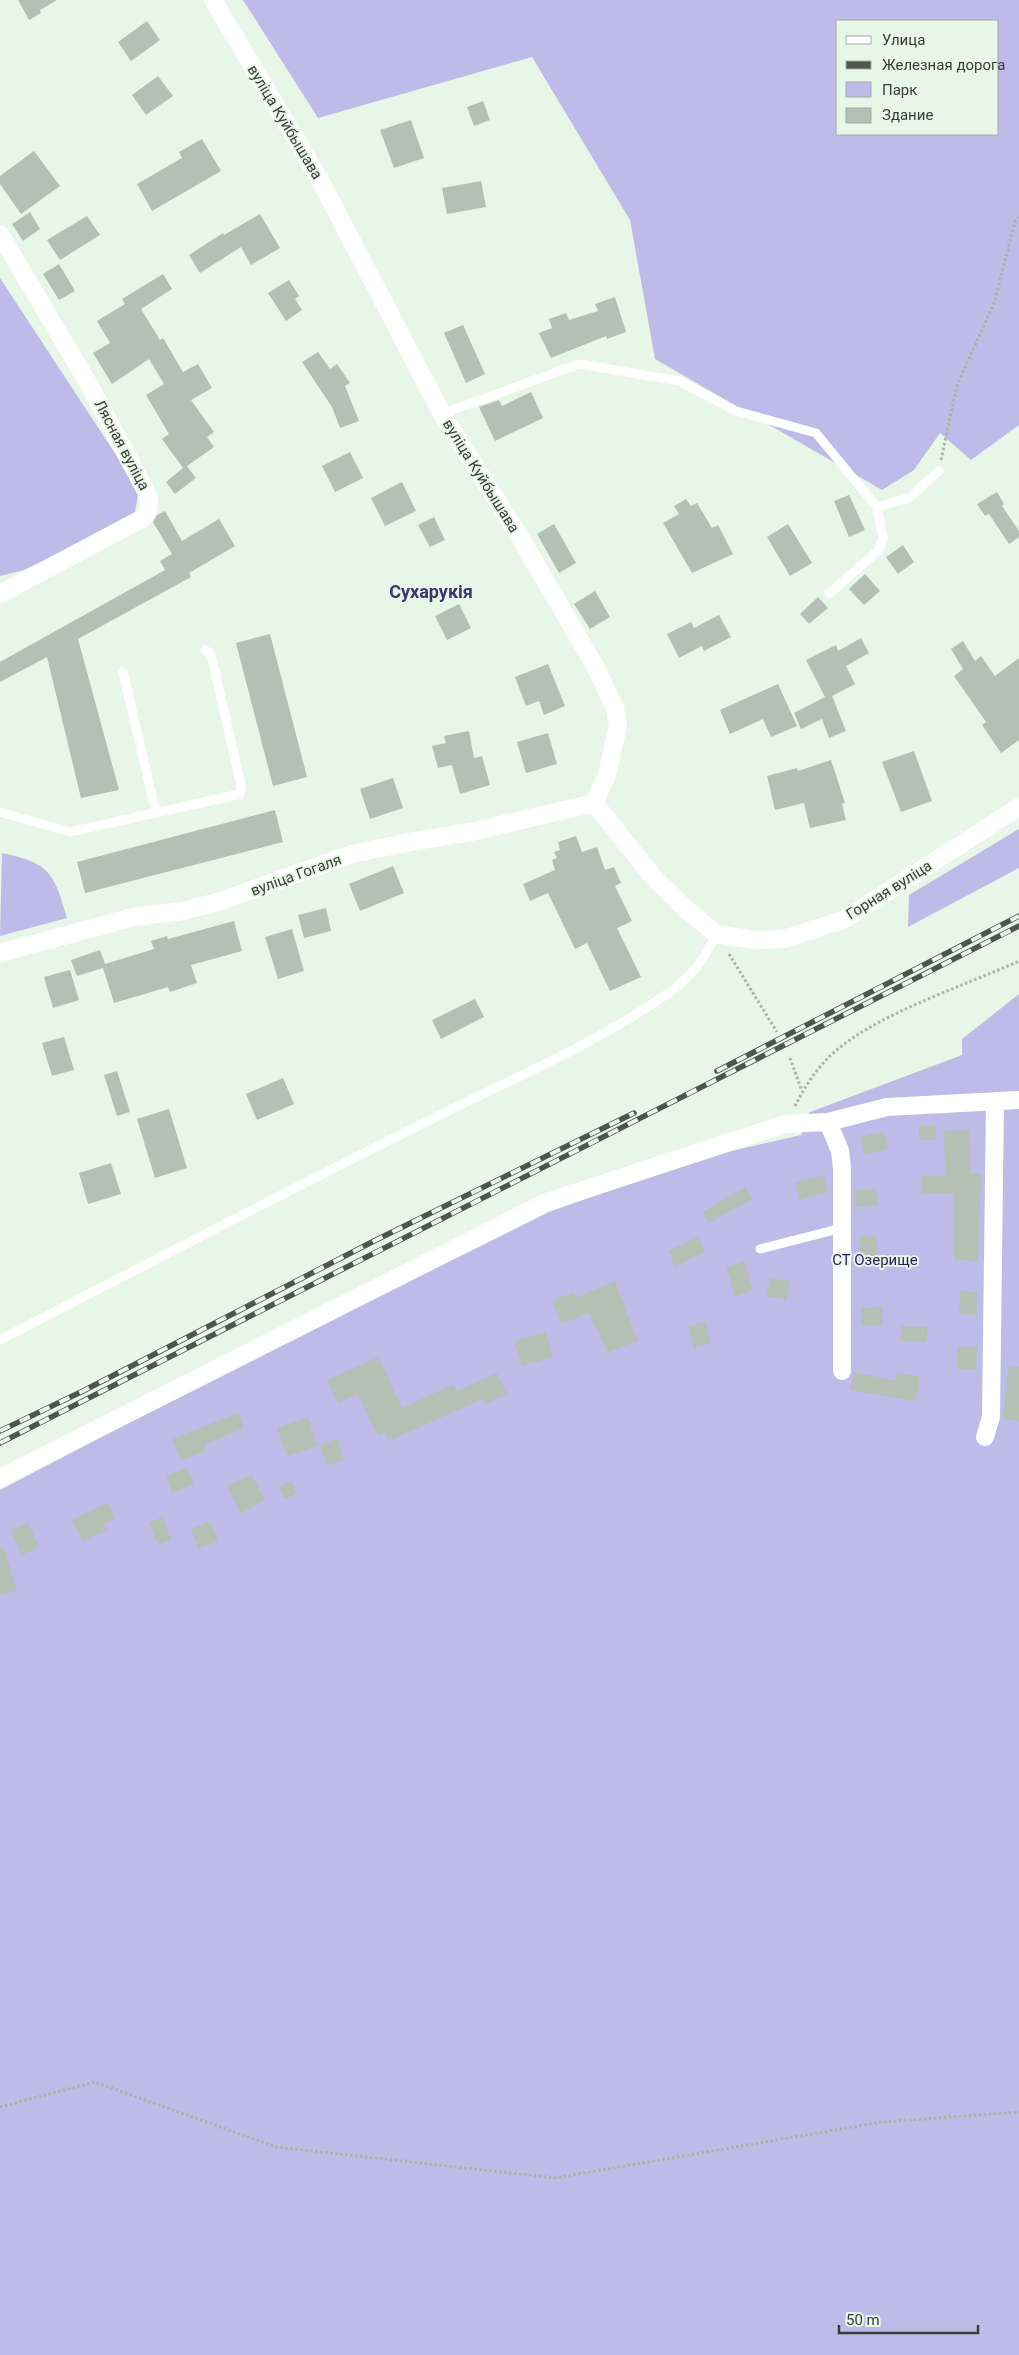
<svg xmlns="http://www.w3.org/2000/svg" width="1019" height="2355" font-family="Roboto,sans-serif">
<style>
.green{fill:#bebbe9;fill-rule:evenodd}
.building{fill:#b3c0b3}
.lines{fill:none;stroke-linecap:round;stroke-linejoin:round}
.path{stroke:#a9b3a8;stroke-width:3;stroke-dasharray:2.5 2.5;stroke-linecap:butt}
.service{stroke:#fff;stroke-width:9}
.minor{stroke:#fff;stroke-width:18}
.rail-casing{stroke:#4e544e;stroke-width:5.5}
.rail{stroke:#e8f6e7;stroke-width:4;stroke-dasharray:11;stroke-linecap:butt}
.labels{text-anchor:middle;stroke-width:4;stroke-linejoin:round;paint-order:stroke}
.street-label{font-size:15px;fill:#393e39;stroke:#e8f6e7}
.park-label{font-size:15px;fill:#2a1c5d;stroke:#e8f6e7}
.quarter-label{font-size:18px;font-weight:bold;fill:#3d3470;stroke:#e8f6e7}
</style>
<rect width="100%" height="100%" fill="#e8f6e7"/>
<!-- green -->
<path class="green" d="M243,0H1019V425L971,460L940,433L914,470L882,490L655,359L630,220L532,57L318,118ZM838,21H998V134H838Z
M0,278L139,490L134,517L24,570L0,576Z
M1019,829V868L908,927L909,895Z
M2,853C49,863 54,872 67,918L0,936Z
M1019,994V2355H0V1490L205,1383L549,1212L701,1158L801,1135L810,1112L962,1055V1039Z"/>
<!-- building -->
<path class="building" d="M18,0H57L40,10L41,13L29,20Z
M147,21L160,40L131,61L118,42Z
M158,76L173,96L146,115L132,95Z
M483,101L490,120L474,126L467,107Z
M411,120L424,158L394,168L380,130Z
M202,139L221,171L152,211L137,184L182,158L179,152Z
M34,151L60,186L21,214L0,184V176Z
M481,181L486,207L447,214L442,188Z
M30,212L40,229L23,241L12,224Z
M260,214L280,248L251,265L241,247L200,273L189,255L223,233L224,235Z
M87,216L100,235L60,260L47,240Z
M59,264L75,291L59,300L43,274Z
M163,274L172,289L141,309L160,340L163,338L183,372L198,364L212,388L191,400L214,432L207,437L214,447L187,466L196,478L175,494L166,482L183,468L162,439L169,434L146,395L164,384L149,359L112,384L93,353L110,343L97,321L125,304L122,299Z
M289,280L299,296L295,299L302,310L286,321L268,293Z
M615,297L626,332L607,339L606,336L551,358L539,333L552,328L549,319L566,313L569,320L598,311L595,304Z
M463,325L485,374L466,383L444,333Z
M318,352L330,369L337,364L350,383L345,386L359,421L340,428L332,407L302,362Z
M531,392L543,418L495,441L479,407L499,400L502,406Z
M350,452L363,478L335,492L322,466Z
M402,482L416,511L385,526L371,498Z
M997,492L1004,504L1002,506L1019,531V537L1009,544L989,514L985,516L977,504Z
M849,495L865,530L849,537L834,501Z
M686,499L691,506L697,503L712,528L718,525L733,554L692,573L663,523L679,514L674,506Z
M165,511L182,541L219,519L235,546L189,573L191,577L78,639L119,790L81,798L47,657L0,682V662L165,570L160,561L172,554L153,522L157,515Z
M434,517L445,540L430,547L418,525Z
M554,524L576,563L559,573L537,534Z
M788,524L812,563L790,576L767,537Z
M903,545L914,562L898,574L886,557Z
M865,574L880,591L864,605L849,589Z
M595,591L610,617L590,629L574,604Z
M818,597L828,608L809,624L800,614Z
M459,604L471,628L447,640L435,616Z
M719,615L731,637L704,651L702,646L679,658L667,634L691,622L694,628Z
M270,634L307,777L273,786L236,643Z
M861,638L869,653L846,666L855,684L832,696L846,731L829,738L822,719L801,729L794,713L825,697L806,660L836,645L838,651Z
M963,641L975,661L981,656L995,676L1019,658V740L1001,753L982,725L986,722L954,676L963,669L951,649Z
M548,664L565,706L544,715L539,701L526,706L515,677Z
M778,684L797,726L771,737L763,719L730,734L720,710Z
M469,731L474,758L482,756L490,785L460,794L452,765L438,768L432,746L446,743L444,736Z
M548,733L557,764L526,773L517,742Z
M914,751L932,801L901,812L882,762Z
M831,760L845,803L842,804L846,820L810,828L804,803L775,810L767,776L797,768L798,771Z
M393,778L403,808L370,819L360,789Z
M275,810L283,842L85,893L77,862Z
M576,836L582,852L597,847L605,870L614,867L621,883L615,886L632,921L617,928L641,977L610,991L587,943L575,949L548,893L530,901L523,884L555,870L552,860L557,858L554,852L560,850L558,842Z
M393,866L404,893L360,911L349,884Z
M326,908L331,931L304,938L298,915Z
M234,921L242,951L191,965L197,983L170,992L168,987L114,1003L103,968L77,976L71,960L100,950L105,964L154,949L151,941L167,936L168,939Z
M292,929L304,971L278,979L265,937Z
M70,970L79,1000L53,1008L44,977Z
M475,999L484,1017L441,1039L432,1020Z
M64,1037L74,1070L52,1076L42,1043Z
M117,1071L130,1112L117,1116L104,1075Z
M283,1078L294,1104L257,1120L246,1094Z
M169,1109L187,1168L155,1178L137,1119Z
M919,1126H936V1140H919Z
M969,1130L971,1174H981L978,1261L954,1260V1193H922V1176H945L944,1131Z
M883,1131L888,1149L865,1155L861,1137Z
M111,1163L121,1194L88,1204L79,1173Z
M823,1175L828,1192L800,1200L795,1183Z
M745,1187L752,1199L709,1223L703,1212Z
M876,1189L877,1205L856,1207L855,1190Z
M876,1235L878,1264L861,1266L859,1236Z
M698,1237L705,1252L675,1266L668,1251Z
M744,1261L753,1290L735,1296L726,1267Z
M770,1278L790,1281L786,1300L766,1296Z
M615,1281L638,1341L607,1352L589,1313L561,1324L552,1301L573,1292L576,1298Z
M960,1291L977,1292L976,1315L959,1314Z
M882,1307V1325H862L861,1308Z
M705,1322L711,1343L694,1348L688,1326Z
M901,1326L927,1327V1341H900Z
M545,1332L553,1357L522,1366L514,1341Z
M958,1347H977L976,1369H958Z
M378,1357L402,1408L454,1384L457,1391L497,1373L507,1394L485,1404L482,1399L389,1441L385,1432L378,1436L358,1394L338,1403L327,1380Z
M1009,1366L1019,1367V1421L1003,1419Z
M854,1372L896,1381L897,1372L920,1377L915,1401L850,1390Z
M238,1413L244,1428L204,1445L207,1450L182,1461L172,1439Z
M308,1417L317,1446L287,1456L277,1428Z
M337,1439L344,1460L327,1465L320,1445Z
M187,1467L194,1484L172,1493L166,1476Z
M251,1474L265,1500L241,1513L227,1486Z
M291,1481L297,1494L284,1499L279,1487Z
M108,1503L115,1519L104,1524L107,1530L82,1541L72,1519Z
M162,1517L171,1539L158,1545L149,1523Z
M210,1521L218,1541L199,1549L191,1529Z
M28,1522L39,1547L22,1555L11,1530Z
M0,1547H3L17,1590L0,1595Z"/>
<g class="lines">
<!-- path -->
<path class="path" d="M941,460L957,385L994,303L1015,222L1019,217
M729,954L777,1032
M790,1058L802,1091
M795,1106C803,1090 814,1072 827,1059C869,1016 962,987 1019,961
M0,2107L95,2082L276,2147L555,2178L881,2122L1019,2112"/>
<!-- service -->
<path class="service" d="M442,414L579,364L679,381L736,411L816,433L877,507L909,498L939,471
M829,594L879,550L883,538L877,507
M123,672L156,813
M0,812L70,832L240,794L241,785L211,654L205,650
M760,1249L842,1228
M0,1340C140,1268 279,1195 420,1125C502,1083 591,1047 667,994C691,978 704,960 716,934"/>
<!-- minor -->
<path class="minor" d="M213,0L320,180L442,414L520,537L595,666L615,708L618,726L607,775L594,803
M0,234L91,388L149,497L148,510L143,518L0,594
M594,803L655,879L686,909L716,934L755,940L784,939L845,919L1019,807
M0,953L133,917L183,911L221,901L352,854L415,841L471,832L594,803
M828,1122L840,1151L842,1168V1371
M985,1437L991,1417L995,1101
M0,1478L547,1202L785,1124L828,1122L887,1107L1019,1100"/>
<defs>
<path id="rail" d="M717,1071L1019,916
M0,1431L83,1391L374,1241L634,1113
M0,1443L1019,926"/>
</defs>
<!-- rail casing -->
<use href="#rail" class="rail-casing"/>
<!-- rail -->
<use href="#rail" class="rail"/>
</g>
<g class="labels">
<!-- street labels -->
<g class="street-label">
<text transform="translate(285 122) rotate(59)" y="5">вуліца Куйбышава</text>
<text transform="translate(122 445) rotate(62)" y="5">Лясная вуліца</text>
<text transform="translate(481 476) rotate(58)" y="5">вуліца Куйбышава</text>
<text transform="translate(296 875) rotate(-20)" y="5">вуліца Гогаля</text>
<text transform="translate(889 890) rotate(-32)" y="5">Горная вуліца</text>
</g>
<!-- park labels -->
<g class="park-label">
<text x="875" y="1265">СТ Озерище</text>
</g>
<!-- quarter labels -->
<g class="quarter-label">
<text x="431" y="598">Сухарукія</text>
</g>
</g>
<!-- legend -->
<rect x="836" y="20" width="162" height="115" fill="#e8f6e7" stroke="#a2aca1"/>
<rect x="846" y="36" width="25" height="8" fill="#ffffff" stroke="#a2aca1"/>
<text x="882" y="45" font-size="15" fill="#393e39">Улица</text>
<rect x="846" y="61" width="25" height="8" fill="#4e544e" stroke="#a2aca1"/>
<text x="882" y="70" font-size="15" fill="#393e39">Железная дорога</text>
<rect x="846" y="82" width="25" height="15" fill="#bebbe9" stroke="#a2aca1"/>
<text x="882" y="95" font-size="15" fill="#393e39">Парк</text>
<rect x="846" y="108" width="25" height="15" fill="#b3c0b3" stroke="#a2aca1"/>
<text x="882" y="120" font-size="15" fill="#393e39">Здание</text>
<!-- scale -->
<path d="M839 2325v8h139v-8" fill="none" stroke="#393e39" stroke-width="2.5"/>
<text x="846" y="2325" font-size="15" fill="#393e39" stroke="#e8f6e7" stroke-width="4" paint-order="stroke">50 m</text>
</svg>
